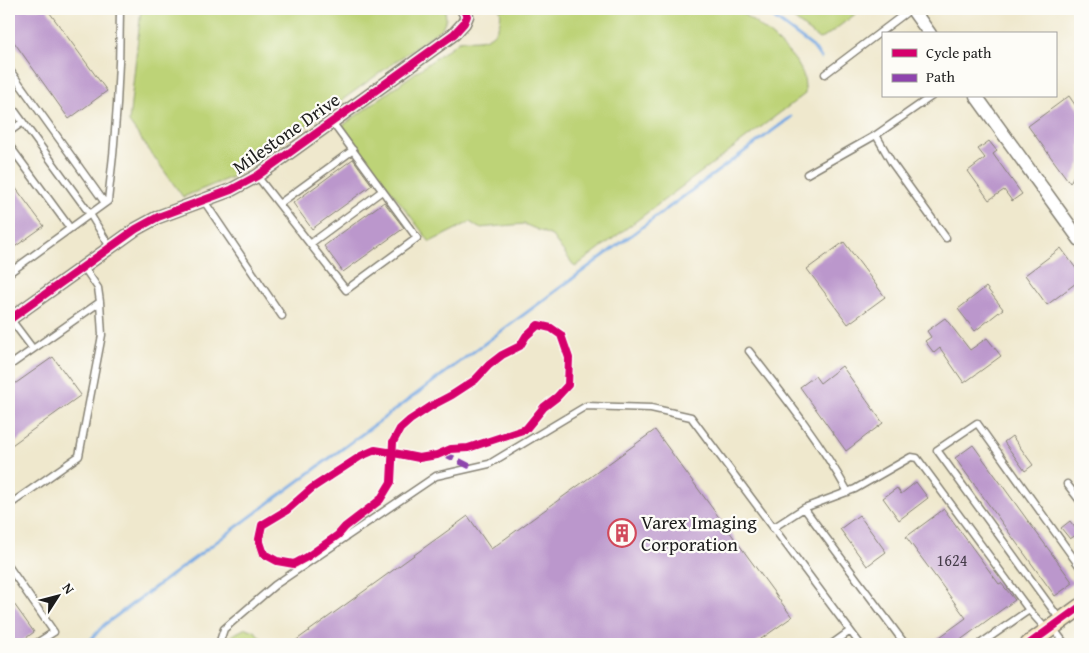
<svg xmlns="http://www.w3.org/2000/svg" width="1089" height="653" font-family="'Gentium Book Plus',serif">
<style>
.green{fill:#bdd377;stroke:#6c784a}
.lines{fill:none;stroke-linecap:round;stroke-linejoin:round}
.stream{stroke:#76a8e2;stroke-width:3}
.building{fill:#bb97cc}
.service-casing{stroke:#868274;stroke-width:9}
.minor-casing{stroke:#868274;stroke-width:15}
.secondary-casing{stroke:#868274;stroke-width:19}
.service{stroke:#fff;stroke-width:6}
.minor{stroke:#fff;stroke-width:12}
.secondary{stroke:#f9e7c3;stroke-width:16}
.quiet{stroke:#8e44ad;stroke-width:6;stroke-dasharray:12 6;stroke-linecap:butt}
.cycleway-casing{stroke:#fdfcf7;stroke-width:11}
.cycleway{stroke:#d6006c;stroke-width:8}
.labels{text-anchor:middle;stroke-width:4.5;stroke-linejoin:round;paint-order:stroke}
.number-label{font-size:16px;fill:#443b48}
.street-label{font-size:19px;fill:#1c1c1c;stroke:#fdfcf7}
.poi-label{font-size:19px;fill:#1c1c1c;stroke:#fdfcf7;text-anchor:start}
</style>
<rect width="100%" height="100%" fill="#fdfcf7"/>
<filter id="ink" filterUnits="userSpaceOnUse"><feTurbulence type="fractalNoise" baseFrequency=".02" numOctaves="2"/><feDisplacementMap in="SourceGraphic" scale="10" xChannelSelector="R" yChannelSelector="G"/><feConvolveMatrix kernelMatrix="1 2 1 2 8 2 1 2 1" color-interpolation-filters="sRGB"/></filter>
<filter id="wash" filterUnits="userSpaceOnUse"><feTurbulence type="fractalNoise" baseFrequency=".0096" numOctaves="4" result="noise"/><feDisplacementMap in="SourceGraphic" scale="20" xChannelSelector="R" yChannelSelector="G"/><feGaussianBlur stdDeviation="1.12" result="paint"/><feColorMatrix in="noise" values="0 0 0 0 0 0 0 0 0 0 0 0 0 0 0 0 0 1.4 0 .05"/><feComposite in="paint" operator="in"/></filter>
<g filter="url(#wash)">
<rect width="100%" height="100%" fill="#efe8cd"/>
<!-- green -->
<path class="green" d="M141,9H445L446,19L442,28L259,160L232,177L183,197L129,122Z
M500,9H736C756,23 799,54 804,78C805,83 805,89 805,94L575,267L552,236L524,224L479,228L470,222L430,242L342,126L459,41C466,39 471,41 478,40C495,39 503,24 500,9Z
M781,9H862L825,37L819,39Z
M246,628L255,631L265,644H225L232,635Z"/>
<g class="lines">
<!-- stream -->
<path class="stream" d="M762,9L813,47L821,58
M87,644L104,625L791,117"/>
</g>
<g id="blocks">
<!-- building -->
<path class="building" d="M9,9H47L107,91L69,119L9,35Z
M1069,96L1080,112V163L1070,183L1028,126Z
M989,141L997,151L993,154L1022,194L1012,201L1004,190L989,200L968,171L985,158L978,149Z
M353,159L372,185L312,229L293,203Z
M15,187L44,226L9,251V191Z
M384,202L404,228L343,272L324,246Z
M844,242L885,297L848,324L807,269Z
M1061,248L1080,274V280L1047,305L1025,275Z
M986,287L1003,309L975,331L958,309Z
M945,318L970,350L987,338L1001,356L964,383L940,348L934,353L925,341L931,337L927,331Z
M53,357L81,395L9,447V388Z
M842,366L883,423L846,451L800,387L815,376L820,383Z
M655,430L792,617L754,644H291L468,516L491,549Z
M1012,436L1033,465L1025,471L1004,442Z
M973,445L1073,583L1055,596L955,458Z
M916,482L928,498L899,520L883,498L897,488L901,494Z
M944,509L999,584L1001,583L1015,600L955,644H930L966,618L906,537Z
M859,515L886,552L867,566L840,529Z
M1070,521L1079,533L1070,539L1061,528Z
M9,597L34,632L18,644H9Z"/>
</g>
</g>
<g filter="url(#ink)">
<use href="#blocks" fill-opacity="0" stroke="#868274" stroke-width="1"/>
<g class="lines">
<defs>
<path id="service" d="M9,69L105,203
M825,74L911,9
M932,96L876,135L892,163L946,238
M9,103L90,214L110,247
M9,132L23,122
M9,145L70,228
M807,174L876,135
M257,176L346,290L417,238L332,122
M204,201L282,316
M279,204L353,150
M310,244L382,191
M83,266L98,288L100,302
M9,273L108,201C116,137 120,73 120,9
M9,317L33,349
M749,351C784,396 820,441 848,492
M9,366L100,302L102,335L79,456L9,505
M1067,484L1080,501
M804,508L855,489L911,457L917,458L1029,610
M773,528L804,508L905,644
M9,567L54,632L35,644
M1061,621L937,450L977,423L1080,567
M1053,628L1065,644
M219,644L224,629L275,585L436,476L489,464L586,406L651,408L691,417L860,644
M832,644L850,631
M980,644L1029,610L1047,630"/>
<path id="minor" d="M912,9L930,34
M976,96L1080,240
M9,320L136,229L158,217L231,190L257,176L454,34L464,23L467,16L463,9"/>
<path id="secondary" d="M1029,644L1080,607"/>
</defs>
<!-- service casing -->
<use href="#service" class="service-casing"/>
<!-- minor casing -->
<use href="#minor" class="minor-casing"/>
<!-- secondary casing -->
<use href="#secondary" class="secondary-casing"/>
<!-- service -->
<use href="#service" class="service"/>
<!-- minor -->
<use href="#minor" class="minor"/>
<!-- secondary -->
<use href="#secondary" class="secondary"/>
<!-- quiet -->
<path class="quiet" d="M443,453L473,468"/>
<defs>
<path id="cycleway" d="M9,320L136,229L158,217L231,190L257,176L454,34L464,23L467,16L463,9
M394,453L419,458L437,455L451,449L468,448L526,429L544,407L557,397L568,385L569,358L561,335L551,328L538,325L526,336L520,346L502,355L489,365L475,380L452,395L433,405L410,420L400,429L393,442L391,482L380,500L345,527L338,535L307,557L294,564L277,561L264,554L259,539L262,525L287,510L312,488L361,456L375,450L394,453
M1029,644L1080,607"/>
</defs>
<!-- cycleway casing -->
<use href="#cycleway" class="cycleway-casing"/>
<!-- cycleway -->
<use href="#cycleway" class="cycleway"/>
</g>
</g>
<!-- icons -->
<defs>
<symbol id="building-ring" viewBox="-11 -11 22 22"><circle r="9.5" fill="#fdfcf7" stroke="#d1495b" stroke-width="1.5"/><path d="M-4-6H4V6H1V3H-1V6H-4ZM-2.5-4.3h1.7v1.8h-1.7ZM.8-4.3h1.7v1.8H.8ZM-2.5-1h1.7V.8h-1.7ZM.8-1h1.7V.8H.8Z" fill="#d1495b"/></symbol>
</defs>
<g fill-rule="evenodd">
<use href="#building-ring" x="606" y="517" width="32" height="32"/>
</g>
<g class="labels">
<!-- number labels -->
<g class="number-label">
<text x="952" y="566">1624</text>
</g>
<!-- street labels -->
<g class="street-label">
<text transform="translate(286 133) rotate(-35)" y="7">Milestone Drive</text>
</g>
<!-- poi labels -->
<g class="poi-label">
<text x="641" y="529">Varex Imaging<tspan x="641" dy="22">Corporation</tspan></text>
</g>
</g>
<!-- margin -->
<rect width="1089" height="653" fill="none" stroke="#fdfcf7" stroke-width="30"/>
<!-- legend -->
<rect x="882" y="32" width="175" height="65" fill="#fdfcf7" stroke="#a3a29f"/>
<rect x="892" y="49" width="25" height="8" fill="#d6006c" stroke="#a3a29f"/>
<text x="926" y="58" font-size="15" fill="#1c1c1c">Cycle path</text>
<rect x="892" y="74" width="25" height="8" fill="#8e44ad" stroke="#a3a29f"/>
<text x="926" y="82" font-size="15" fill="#1c1c1c">Path</text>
<!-- north arrow -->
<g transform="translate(58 596) rotate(54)" stroke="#fdfcf7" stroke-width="4" paint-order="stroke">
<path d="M0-4L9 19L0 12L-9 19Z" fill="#1c1c1c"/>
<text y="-8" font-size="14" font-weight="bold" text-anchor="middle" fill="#1c1c1c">N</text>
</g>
</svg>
